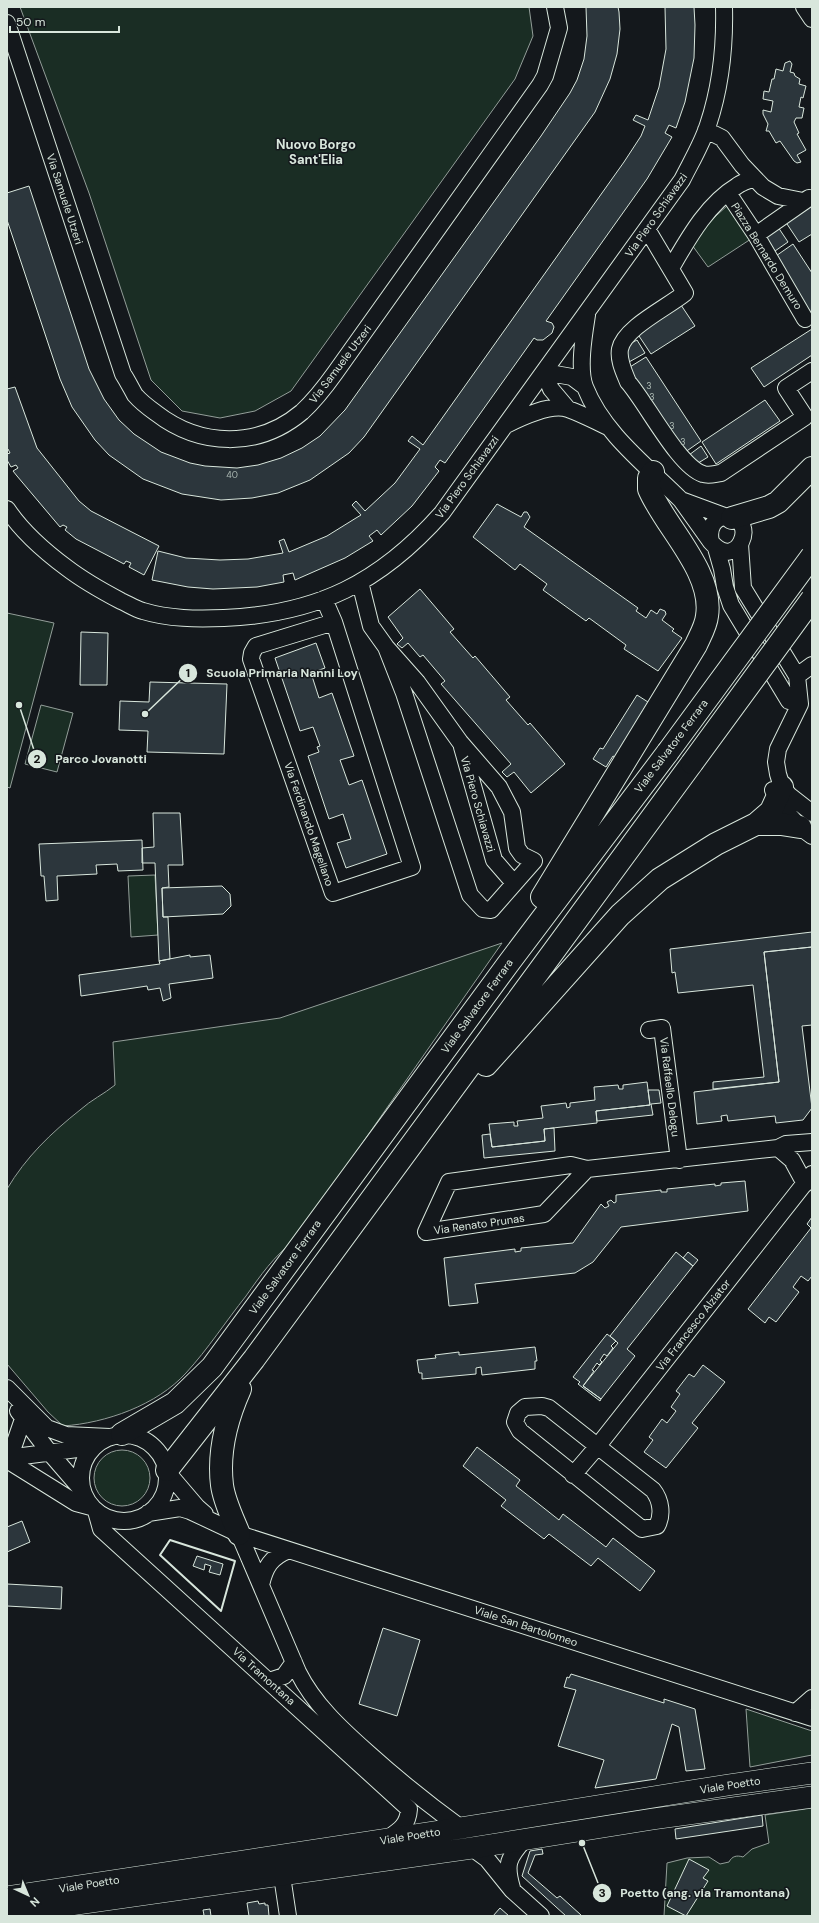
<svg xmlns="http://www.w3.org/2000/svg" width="819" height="1923" font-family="'DM Sans',sans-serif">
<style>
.green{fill:#1a2d24;stroke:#939e99}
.building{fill:#2c363c;stroke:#d8e6dc}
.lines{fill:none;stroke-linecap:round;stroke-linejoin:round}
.minor-casing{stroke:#d8e6dc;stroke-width:18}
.major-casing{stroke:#d8e6dc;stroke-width:22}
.highway-casing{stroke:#d8e6dc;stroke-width:24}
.minor{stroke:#14181c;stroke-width:16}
.major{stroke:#14181c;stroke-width:21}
.highway{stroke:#14181c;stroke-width:22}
.highway-bridge-casing{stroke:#d8e6dc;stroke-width:24;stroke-linecap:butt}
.highway-bridge{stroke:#14181c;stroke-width:22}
.wall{stroke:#d8e6dc;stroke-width:2}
.labels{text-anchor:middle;stroke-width:3;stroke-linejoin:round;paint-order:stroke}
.number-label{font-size:9px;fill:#adbab4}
.street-label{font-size:11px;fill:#d8e6dc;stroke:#14181c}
.quarter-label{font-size:13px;font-weight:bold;fill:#d8e6dc;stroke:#14181c}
.leader{fill:none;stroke:#d8e6dc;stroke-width:1.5}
.callout-dot{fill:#d8e6dc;stroke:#14181c;stroke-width:1.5}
.mark-label{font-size:12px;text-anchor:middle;font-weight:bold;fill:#111}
.callout-label{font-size:12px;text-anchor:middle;font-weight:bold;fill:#d8e6dc;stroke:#14181c;stroke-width:3;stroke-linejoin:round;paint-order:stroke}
</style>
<rect width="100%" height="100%" fill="#14181c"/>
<!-- green -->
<path class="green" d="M20,7H529L533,36L515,79L291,391L255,411L220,418L182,411L151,380L89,193Z
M728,205L754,237L708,267L692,245L707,224Z
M7,613L54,623L10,788L7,787Z
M41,705L73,713L57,772L25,764Z
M155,875L158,935L131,937L128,876Z
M502,943L294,1241C274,1256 260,1276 246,1296C226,1321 208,1349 186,1373C157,1405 106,1423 63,1426L48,1412L7,1364V1189C26,1157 51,1133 80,1110C91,1100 104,1094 115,1085L113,1042L280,1018Z
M94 1478a28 28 0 1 1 56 0a28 28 0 1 1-56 0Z
M746,1709L812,1731V1755L750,1767Z
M812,1808V1916H664L667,1863L687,1858L709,1857L720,1864L729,1862C732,1856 737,1855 743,1857L752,1849L769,1843L765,1815Z"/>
<!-- building -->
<path class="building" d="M586,7H618L619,12L620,29L617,54L610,79L595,112L364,437L349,453L310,480L278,493L252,498L221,500L182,494L143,479L109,455L95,440L72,407L60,379L7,220V193L29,186L89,369L104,399L119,420L134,434L161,452L190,463L205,466L237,468L258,465L281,458L302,448L320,436L345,410L541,136L570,93L577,80L584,59L587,36Z
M665,7H694L695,25L694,58L685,102L676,128L669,125L665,133L672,137L647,179L546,321L552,323L554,327L552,333L543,340H537L534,338L445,463L440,460L435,467L439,471L412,506L381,535L377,530L369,536L373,541L345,558L295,580L293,573L283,575L284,582L257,587L213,589L188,587L152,580L158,551L186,558L220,560L248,559L283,553L279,541L284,539L289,552L327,536L356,518L361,515L352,505L356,501L365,511L395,483L420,449L408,441L412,436L423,445L624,162L641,136L645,126L633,120L636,115L648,120L659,87L666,49Z
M790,61L792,64L790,72L794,73L795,76L800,79L799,84L806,86L803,98L801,97L799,107L804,108L802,118H796L794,122L799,133L797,134L806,150L797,155L801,162L797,163L794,161L780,141L776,143L769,131H766L768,124L763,114V110L771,112L773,101L763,99L764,91L769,92L772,79H774L776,69L783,71L785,63Z
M812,204V234L799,242L785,221Z
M778,227L788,242L775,251L765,236Z
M793,244L812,273V319L773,258Z
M681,305L695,326L651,354L637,333Z
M812,329V355L764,387L751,368Z
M637,340L645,353L629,362L622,348Z
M646,357L701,441L681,455L625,370Z
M15,387L37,448L79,501L91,511L159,546L144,575L129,567L131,563L126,561L124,564L76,539L65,530L67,527L63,525L60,527L17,476L13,471L18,468L16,465L11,467L7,460V454L10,453L8,449L7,450V389Z
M765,400L780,421L716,464L702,442Z
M701,446L708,457L695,465L689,455Z
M497,504L521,517L524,512H527L530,517L524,527L638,608L636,611L646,618L651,610L657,614L660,609L665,611L666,614L662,620L674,629L672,631L682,638L658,671L624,649L626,645L589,618L586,621L543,590L547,584L520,564L515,570L473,537Z
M420,589L454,629L450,632L473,658L475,656L510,697L506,700L528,725L530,723L565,764L531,793L514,772L507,777L502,772L511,764L441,684L445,681L423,655L420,657L408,643L402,648L397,644L403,638L388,617Z
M81,632L108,633L107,685H80Z
M316,643L325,668L311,673L319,698L332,693L354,756L340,760L349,785L362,780L387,854L346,868L337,843L351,839L343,814L329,819L308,756L319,752L317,747L320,746L313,727L300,731L275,658Z
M150,682L227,684L224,754L147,752L148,731L119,730L120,701L149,702Z
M637,695L648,702L615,757L613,756L606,767L593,759L600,748L603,749Z
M153,813H180L183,865H168L169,887L162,888L163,917H168L170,959L159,961L155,863H142V848L154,847Z
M142,840L143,870L118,871L117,864L96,865L97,874L57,876L58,900L46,901L44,876H41L39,844Z
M222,886L230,894L231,906L223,914L163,917L162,888Z
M812,932V947L764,952L779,1082L713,1089V1082L764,1077L753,985L678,993L675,972L672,973L670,949Z
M812,947V1025L802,1026L812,1108L803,1120L776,1123L775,1116L728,1121L727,1115L721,1116L722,1121L697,1124L694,1092L779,1082L764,952Z
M190,955V957L210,955L213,978L169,984L171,998L163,1001L160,988L148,990L147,986L81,996L79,975L160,964L159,961Z
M647,1082L650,1105L596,1111L597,1123L544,1129L545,1141L492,1147L489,1124L514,1122V1126H518L517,1121L543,1118L541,1106L566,1103L567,1108L570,1107V1103L595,1100L594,1087L618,1085L619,1089H623V1085Z
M648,1090H659L661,1103L651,1104L653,1115L597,1121L596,1111L650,1105Z
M554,1128L555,1151L484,1158L482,1135L490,1134L492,1147L545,1141L544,1129Z
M745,1181L748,1211L621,1227L593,1262L575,1273L475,1284L478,1303L449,1306L444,1258L515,1249V1252L521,1251V1248L573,1243L601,1204L605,1208L609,1206L607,1202L611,1200L614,1203L616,1202V1195L661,1190V1192H667V1189L715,1184V1186L721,1185V1183Z
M812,1217V1276L808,1281L801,1276L793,1287L799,1292L776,1322L769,1317L765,1323L748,1309L811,1228L807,1224Z
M676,1252L693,1266L627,1349L635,1356L601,1399L583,1386L618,1343L610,1336Z
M688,1252L698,1260L693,1266L683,1258Z
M607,1334L616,1341L611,1346L613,1348L607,1356L604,1354L600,1360L602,1362L599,1365L597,1363L592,1370L594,1371L583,1386L601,1399L600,1401L578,1384L580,1382L573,1377Z
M535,1347L537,1361H535V1369L482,1375L481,1367L476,1368V1374L422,1379V1373H419L417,1360L436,1358L435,1355L459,1352V1355Z
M703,1365L725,1382L692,1423L698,1428L666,1468L644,1452L653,1440L649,1437L662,1419L667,1423L676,1411L671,1407L680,1394L676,1391L689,1374L694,1377Z
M477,1447L520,1480L516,1486L559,1520L563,1514L606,1547L613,1538L655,1571L640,1591L598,1558L591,1566L549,1534L544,1539L501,1506L506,1500L463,1466Z
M22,1521L30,1542L7,1552V1527Z
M197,1556L223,1564L220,1575L209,1572L211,1566L205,1564L204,1570L193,1566Z
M7,1584L62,1587L61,1609L7,1606Z
M383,1628L420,1640L397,1716L359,1704Z
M571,1674L664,1703V1699L695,1709L705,1769L686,1771L679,1727L672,1724L656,1779L595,1788L604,1760L558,1746L576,1690L564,1687L567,1677L569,1678Z
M762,1815L763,1826L676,1839L675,1829Z
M542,1849L543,1854L535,1855L528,1873L557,1898L560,1896L581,1915L580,1916H566L522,1876L530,1851Z
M689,1859L709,1870L703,1878L708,1881L686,1916L667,1906Z
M258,1901L259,1904L265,1903V1905H268L269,1916H249L247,1903Z
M500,1908L509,1916H493Z
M210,1909L211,1916H201L204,1915L203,1910Z"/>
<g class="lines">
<defs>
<path id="minor" d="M804,7L812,19
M7,23L123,374C127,380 131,388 135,395C141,402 149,408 156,413C200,447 258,449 302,412C315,400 325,387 335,373L540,85L545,76L559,28L555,7
M706,130L722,138L742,165L763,187L778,196L803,201
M728,193L756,235L805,319
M647,229L685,293C668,307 624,328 620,349C618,360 624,372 628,382C646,402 679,467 703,474C709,476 714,474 721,473L805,417L786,388L812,371
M756,235L809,198
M671,268C688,239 707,204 737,186C742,182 748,181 754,178
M587,315C584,334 578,369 585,387C603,433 647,466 681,500
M544,372L551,389L567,408
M544,372L572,377L584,386
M506,425C522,417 551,403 568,409C582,414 595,421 608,427
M7,509C23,533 44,551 67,568C84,581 102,591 121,601C128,604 135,609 143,611C169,619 197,619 224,618C317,614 380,583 442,513L682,180C691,162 702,144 708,125C721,86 725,47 724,7
M711,542C708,529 713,516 729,517C759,520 737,573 711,542L681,500L727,517
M740,544L743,588L797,676L800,704L778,749L776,762L778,774L782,787L789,795L812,813
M716,548L722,569L725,587L731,605L789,701
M360,582L371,626L386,647L417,682L460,742L499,787L512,812L517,848L522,855L534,861L491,910L483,909L470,895L404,693L386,647
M324,599L334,622L412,867L333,893L251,659L252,653L256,646L334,622
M797,676L812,665
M462,747L494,860L514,883
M773,790C782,809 795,824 812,836
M649,1030L662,1028L679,1160
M778,1148L792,1160L805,1184
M426,1232L449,1182L571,1165L587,1169L778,1148L786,1144L812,1142
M426,1232L544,1214L587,1169
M7,1388L47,1428L66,1435L110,1437
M542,1406L549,1408L653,1490C661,1500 663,1515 657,1526L642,1529L520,1431L515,1422L518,1413L525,1407Z
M18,1411L50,1453L82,1490
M81 1478a43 43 0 1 1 86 0a43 43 0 1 1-86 0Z
M7,1455L14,1445L23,1419
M7,1458L93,1447
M7,1460L76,1503L91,1507
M168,1473L197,1507L205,1514
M573,1475L597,1447L812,1174
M96,1511L101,1529L409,1809C408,1825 400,1830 387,1839
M148,1513L180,1508L190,1511L239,1534L812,1718
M239,1534L298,1672C314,1704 340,1728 367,1752C398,1780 428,1804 461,1828
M261,1585C265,1567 271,1557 289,1550
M269,1681L284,1676L294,1662
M795,1713L812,1698
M472,1848L487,1859L512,1890L541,1916
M282,1876L288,1916
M512,1888C505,1864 508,1858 524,1840"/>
<path id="major" d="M7,1897L461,1828L728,1785L812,1773
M7,1914L472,1848L653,1819L812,1797"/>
<path id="highway" d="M732,518L769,507L778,502L812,468
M756,824H781L800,827
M542,897L696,645C700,636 706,626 707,616C714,572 665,527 649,489V478L653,472
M486,1065L620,915L660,879L716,844L756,824L771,811L782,787
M122,1434L175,1403L212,1367L508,964L668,752
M167,1470L254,1359L692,763
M239,1534C233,1519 224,1501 222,1485C218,1452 227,1418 240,1389"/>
</defs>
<!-- minor casing -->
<use href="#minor" class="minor-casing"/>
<!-- major casing -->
<use href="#major" class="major-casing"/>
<!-- highway casing -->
<use href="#highway" class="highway-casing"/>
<!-- minor -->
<use href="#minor" class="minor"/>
<!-- major -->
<use href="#major" class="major"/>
<!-- highway -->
<use href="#highway" class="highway"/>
<defs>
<path id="highway-bridge" d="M668,752L812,556
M692,763L812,599"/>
</defs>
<!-- highway-bridge casing -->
<use href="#highway-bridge" class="highway-bridge-casing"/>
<!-- highway-bridge -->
<use href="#highway-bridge" class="highway-bridge"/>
<!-- wall -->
<path class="wall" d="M170,1540L235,1561L221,1611L160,1555Z"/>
</g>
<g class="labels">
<!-- number labels -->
<g class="number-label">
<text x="649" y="389">3</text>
<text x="652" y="400">3</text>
<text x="672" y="429">3</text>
<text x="683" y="445">3</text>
<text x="232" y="478">40</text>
</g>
<!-- street labels -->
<g class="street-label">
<text transform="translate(65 199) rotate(72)" y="4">Via Samuele Utzeri</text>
<text transform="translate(656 215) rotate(-55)" y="4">Via Piero Schiavazzi</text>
<text transform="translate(767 256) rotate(58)" y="4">Piazza Bernardo Demuro</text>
<text transform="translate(340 364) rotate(-53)" y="4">Via Samuele Utzeri</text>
<text transform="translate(467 477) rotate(-54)" y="4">Via Piero Schiavazzi</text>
<text transform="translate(671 746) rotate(-53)" y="4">Viale Salvatore Ferrara</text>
<text transform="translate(478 804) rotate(74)" y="4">Via Piero Schiavazzi</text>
<text transform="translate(309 824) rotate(71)" y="4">Via Ferdinando Magellano</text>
<text transform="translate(477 1006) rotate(-54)" y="4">Viale Salvatore Ferrara</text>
<text transform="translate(670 1087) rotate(83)" y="4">Via Raffaello Delogu</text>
<text transform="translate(479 1224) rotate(-8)" y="4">Via Renato Prunas</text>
<text transform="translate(285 1267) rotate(-54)" y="4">Viale Salvatore Ferrara</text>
<text transform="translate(693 1325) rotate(-52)" y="4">Via Francesco Alziator</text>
<text transform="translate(526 1626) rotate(18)" y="4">Viale San Bartolomeo</text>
<text transform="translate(264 1676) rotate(42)" y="4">Via Tramontana</text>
<text transform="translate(730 1785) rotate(-9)" y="4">Viale Poetto</text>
<text transform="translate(410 1836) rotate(-9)" y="4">Viale Poetto</text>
<text transform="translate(89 1884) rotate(-9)" y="4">Viale Poetto</text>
</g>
<!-- quarter labels -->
<g class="quarter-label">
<text x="316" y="149">Nuovo Borgo<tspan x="316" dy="15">Sant'Elia</tspan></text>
</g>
</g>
<!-- callouts -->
<path class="leader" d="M145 714L188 673M19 705L37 759M582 1843L602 1893"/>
<g class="callout-dot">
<circle cx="145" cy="714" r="4"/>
<circle cx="19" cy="705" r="4"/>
<circle cx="582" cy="1843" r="4"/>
<circle cx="188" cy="673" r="10"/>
<circle cx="37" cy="759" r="10"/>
<circle cx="602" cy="1893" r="10"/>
</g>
<g class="mark-label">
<text x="188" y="677">1</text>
<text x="37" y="763">2</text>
<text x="602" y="1897">3</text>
</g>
<g class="callout-label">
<text x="282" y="677">Scuola Primaria Nanni Loy</text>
<text x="101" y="763">Parco Jovanotti</text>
<text x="705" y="1897">Poetto (ang. via Tramontana)</text>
</g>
<!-- border -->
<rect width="819" height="1923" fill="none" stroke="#d8e6dc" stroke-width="16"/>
<!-- north arrow -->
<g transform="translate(28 1895) rotate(136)" stroke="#14181c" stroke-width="3" paint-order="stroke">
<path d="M0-3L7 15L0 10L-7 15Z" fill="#d8e6dc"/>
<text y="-6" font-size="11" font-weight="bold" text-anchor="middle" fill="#d8e6dc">N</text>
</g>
<!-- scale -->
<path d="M10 26v6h109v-6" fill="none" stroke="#d8e6dc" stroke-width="2"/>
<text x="16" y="26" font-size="12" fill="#d8e6dc" stroke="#14181c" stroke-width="3" paint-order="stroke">50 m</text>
</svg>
